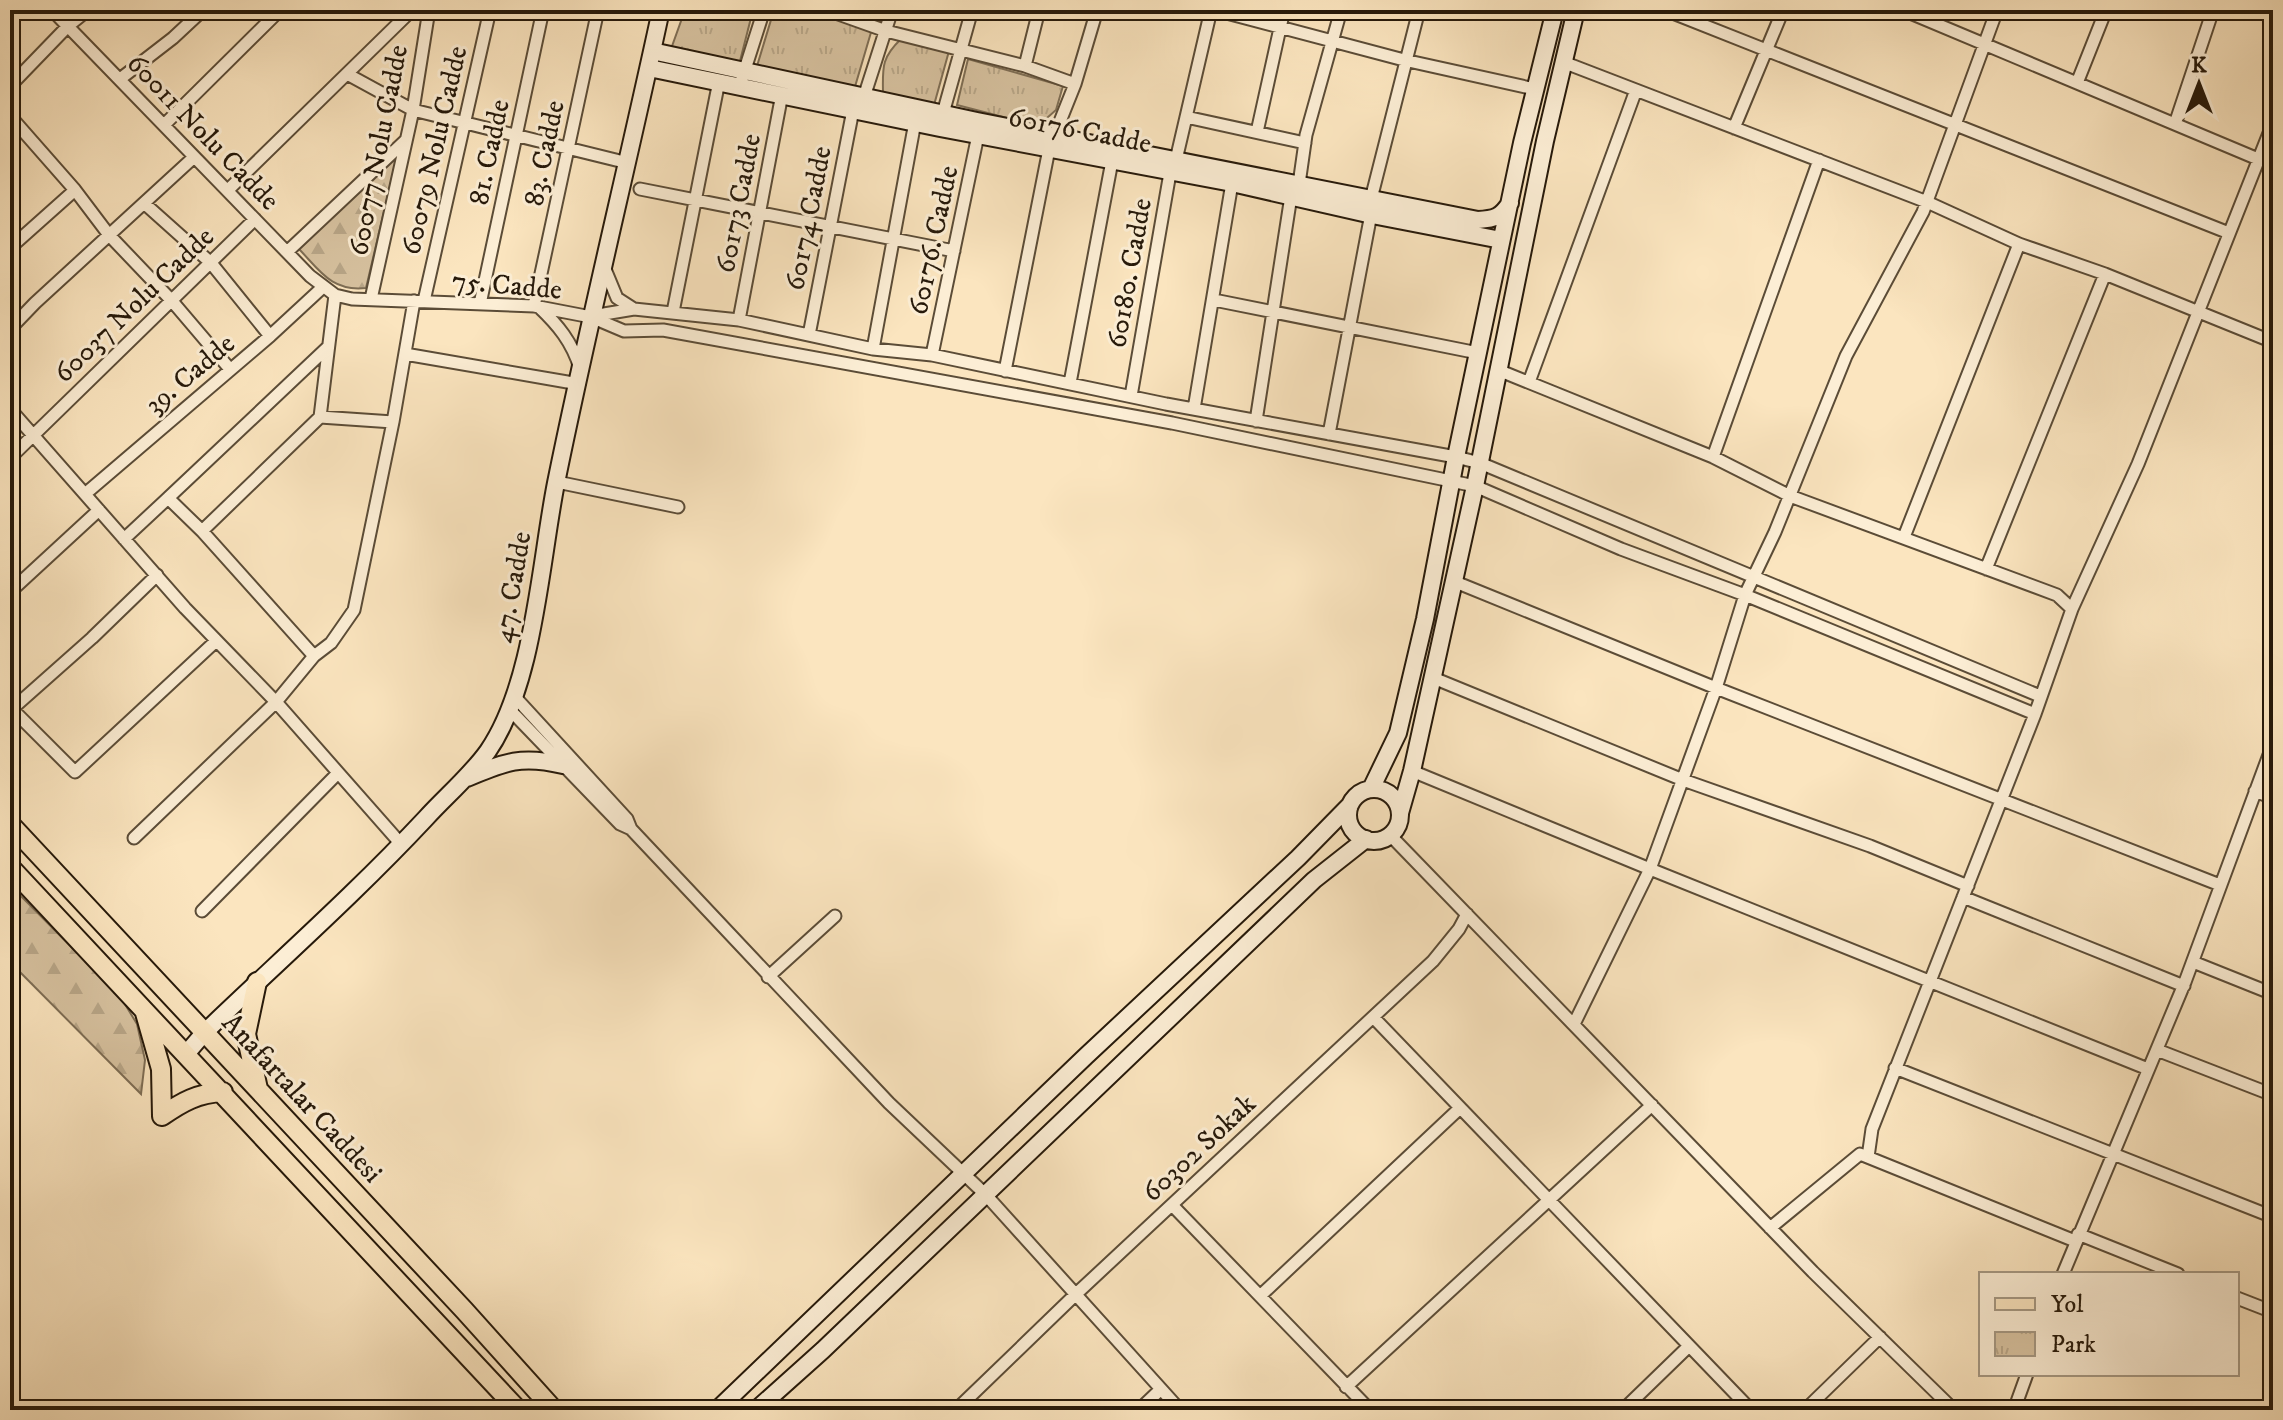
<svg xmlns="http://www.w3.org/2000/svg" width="2283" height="1420" font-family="'IM FELL DW Pica',serif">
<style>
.forest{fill:url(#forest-firs);stroke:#7e6e55;stroke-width:2}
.park{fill:url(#park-tufts);stroke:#7e6e55;stroke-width:2}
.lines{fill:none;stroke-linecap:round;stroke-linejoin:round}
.street-casing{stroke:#5b4c37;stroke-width:15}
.secondary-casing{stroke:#26190a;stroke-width:20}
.primary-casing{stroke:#26190a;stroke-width:22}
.street{stroke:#fceed5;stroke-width:11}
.secondary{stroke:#fceed5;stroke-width:16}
.primary{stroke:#fbe5bf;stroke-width:18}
.labels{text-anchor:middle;stroke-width:6;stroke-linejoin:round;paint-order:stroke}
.street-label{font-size:28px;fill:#26190a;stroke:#fceed5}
</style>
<defs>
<pattern id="forest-firs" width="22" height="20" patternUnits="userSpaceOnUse" patternTransform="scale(2)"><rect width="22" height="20" fill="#d7c2a0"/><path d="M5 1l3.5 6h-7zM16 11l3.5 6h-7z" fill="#b8a688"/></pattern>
<pattern id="park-tufts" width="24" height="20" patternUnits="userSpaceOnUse" patternTransform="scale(2)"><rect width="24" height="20" fill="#d7c2a0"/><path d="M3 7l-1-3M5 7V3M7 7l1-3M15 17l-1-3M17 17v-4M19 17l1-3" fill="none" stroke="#b8a688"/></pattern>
</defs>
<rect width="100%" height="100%" fill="#fbe5bf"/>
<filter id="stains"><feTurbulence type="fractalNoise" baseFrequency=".0025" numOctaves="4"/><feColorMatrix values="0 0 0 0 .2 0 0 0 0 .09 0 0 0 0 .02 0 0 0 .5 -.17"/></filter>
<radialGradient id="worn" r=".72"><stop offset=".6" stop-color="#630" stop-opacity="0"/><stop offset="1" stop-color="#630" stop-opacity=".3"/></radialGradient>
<!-- forest -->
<path class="forest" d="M398,152L366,288C332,292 320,271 299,249Z
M10,885L120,996L137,1024L145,1060L141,1094L10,962Z"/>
<!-- park -->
<path class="park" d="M685,10H753L739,65L671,49Z
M774,10H807L872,29L854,90L757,66Z
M901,39L949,51L934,105L883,96C883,69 880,59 901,39Z
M968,59L1063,86L1056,110L1038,126L957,105Z"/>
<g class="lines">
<defs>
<path id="street" d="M52,10L310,276L335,295L352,299L534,306L591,317L624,331L663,330L1172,423L1475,486L1621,549L1745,595L2035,714
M827,10L886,31L1025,66L1075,84
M1215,10L1404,60L1535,89
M1665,10L2229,233
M1903,10L2258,159
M1563,62L1927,202L2019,244L2105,274L2273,342
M1025,66L1039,10
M347,74L413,110L628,163
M120,79L173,38L203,10
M2077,83L2106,10
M740,85L764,10
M10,86L68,26L88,10
M864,97L892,10
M10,116L75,190L109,235L172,301L229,368
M942,117L972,10
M1186,117L1305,143
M165,124L280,10
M2175,124L2213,10
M1734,128L1783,10
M1257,132L1284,10
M640,189L954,251
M228,190L412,10
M145,204L211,263L270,336
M10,248L75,190
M287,252L405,141
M605,269L617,298L634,309
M371,299L413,110L429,10
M1214,300L1478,353
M424,301L490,10
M480,304L543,10
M534,306L598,10
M539,307C558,325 572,342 580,368
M673,312L719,81
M592,316L634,309L739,320L873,349L932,355L1166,404L1456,457L1480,463L2040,696
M739,320L782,94
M10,329L35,303L193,158
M809,335L853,110
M873,349L915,122
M405,354L579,384
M932,355L978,135
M1498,370L1713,457L1790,496L2057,595L2072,609L2035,714L1872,1129L1868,1157
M1005,371L1049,149L1075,84L1097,10
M1529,382L1636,90
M1070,383L1112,161
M1131,396L1170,173L1176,160L1211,10
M10,409L185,608L276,702L401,844
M1194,409L1232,183
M320,417L393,422
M1256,421L1291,196L1299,184L1306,135L1341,10
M1329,434L1371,214V199L1419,10
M1713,457L1819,160
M10,458L255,219
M557,482L678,507
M85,494L270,336L323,287
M168,498L328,347
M202,531L320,417L335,295
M1904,537L2019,244
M124,539L168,498L202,531L314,656
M1986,569L2105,274
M1453,581L1716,688L2220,885
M10,592L99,510
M2072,609L2138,464L2273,123
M1431,677L1683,780L1870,846L1968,886
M515,697L627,819L631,829
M10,707L75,772L216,641
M12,709L92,638L157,575
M511,711L620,824L631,829L889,1103L986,1195L1180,1410
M1412,771L1650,869L2148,1069
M2255,791L2273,798
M1390,835L1813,1272L1954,1410
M134,838L276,702L314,656L331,643L354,610L393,422L414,301
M1963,897L2184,986
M202,911L338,773
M2193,962L2273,994
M768,977L835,916
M1373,1017L1751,1410
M1574,1024L1650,869L1716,688L1745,595L1775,532L1846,356L1923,212L1997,10
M2157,1050L2273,1095
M1895,1068L2273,1217
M1172,1205L1370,1410
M1770,1228L1860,1154L2075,1241
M2078,1234L2178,1274
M2063,1274L2185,982L2273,744
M1260,1296L1460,1108
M2237,1298L2273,1312
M1346,1387L1652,1105
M956,1410L1076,1294L1433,961L1459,929L1467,914
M1139,1410L1161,1389
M1623,1410L1689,1346
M1805,1410L1880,1337
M2014,1410L2027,1374"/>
<path id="secondary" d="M652,51L977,121L1478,220C1495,219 1501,217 1510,203
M649,68L940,128L1232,183L1372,215L1501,240
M467,778C505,762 521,755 563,765
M1371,789L1398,733L1425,619L1456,457L1522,143L1555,10
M1348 815a26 26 0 1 1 52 0a26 26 0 1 1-52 0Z
M1400,813L1412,771L1475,486L1545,141L1576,10
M186,1054L204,1033C278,962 356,893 426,818C446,796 471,775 488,751C534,684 540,564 556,483C588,325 627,168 661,10
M717,1410L1086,1056L1298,858L1350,805
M756,1410L823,1350L1314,880L1366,839"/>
<path id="primary" d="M10,824L464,1310L554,1410
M10,867L518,1410
M257,982L246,1034L258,1089
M145,1013L161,1069L162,1116
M162,1116C182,1102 198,1093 223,1092"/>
</defs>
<!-- street casing -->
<use href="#street" class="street-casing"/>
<!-- secondary casing -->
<use href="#secondary" class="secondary-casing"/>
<!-- primary casing -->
<use href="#primary" class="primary-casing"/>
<!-- street -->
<use href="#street" class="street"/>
<!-- secondary -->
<use href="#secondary" class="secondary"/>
<!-- primary -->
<use href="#primary" class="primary"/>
</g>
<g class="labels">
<!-- street labels -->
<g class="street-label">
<text transform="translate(1080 129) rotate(11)" y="10">60176 Cadde</text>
<text transform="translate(204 131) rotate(46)" y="10">60011 Nolu Cadde</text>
<text transform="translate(377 150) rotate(-79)" y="10">60077 Nolu Cadde</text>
<text transform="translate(433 150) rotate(-77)" y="10">60079 Nolu Cadde</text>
<text transform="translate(488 152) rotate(-78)" y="10">81. Cadde</text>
<text transform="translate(543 153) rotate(-78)" y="10">83. Cadde</text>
<text transform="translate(737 203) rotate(-79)" y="10">60173 Cadde</text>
<text transform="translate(807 218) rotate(-79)" y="10">60174 Cadde</text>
<text transform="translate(932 240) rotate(-78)" y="10">60176. Cadde</text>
<text transform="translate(1128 273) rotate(-80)" y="10">60180. Cadde</text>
<text transform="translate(507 284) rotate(5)" y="10">75. Cadde</text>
<text transform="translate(133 304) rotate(-44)" y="10">60037 Nolu Cadde</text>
<text transform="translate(189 373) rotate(-40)" y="10">39. Cadde</text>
<text transform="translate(511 587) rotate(-80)" y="10">47. Cadde</text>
<text transform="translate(303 1097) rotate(47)" y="10">Anafartalar Caddesi</text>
<text transform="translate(1198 1147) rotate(-43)" y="10">60302 Sokak</text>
</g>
</g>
<!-- margin -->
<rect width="2283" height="1420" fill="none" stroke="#fbe5bf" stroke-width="40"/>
<rect x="12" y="12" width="2259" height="1396" fill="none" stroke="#26190a" stroke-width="4"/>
<rect x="20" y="20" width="2243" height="1380" fill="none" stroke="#26190a" stroke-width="2"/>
<!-- legend -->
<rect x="1979" y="1272" width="260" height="104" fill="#fceed5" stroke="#a69984" stroke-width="2"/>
<rect x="1995" y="1298" width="40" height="12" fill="#fbe5bf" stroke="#a69984" stroke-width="2"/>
<text x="2051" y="1312" font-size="24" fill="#26190a">Yol</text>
<rect x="1995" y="1332" width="40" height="24" fill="url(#park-tufts)" stroke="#a69984" stroke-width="2"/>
<text x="2051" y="1352" font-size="24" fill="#26190a">Park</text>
<!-- north arrow -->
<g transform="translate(2199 84)" stroke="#fceed5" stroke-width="6" paint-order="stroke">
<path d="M0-6L14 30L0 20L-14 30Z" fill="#26190a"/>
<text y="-12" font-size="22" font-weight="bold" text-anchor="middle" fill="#26190a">K</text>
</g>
<rect width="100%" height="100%" filter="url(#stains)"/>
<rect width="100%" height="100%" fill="url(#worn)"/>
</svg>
